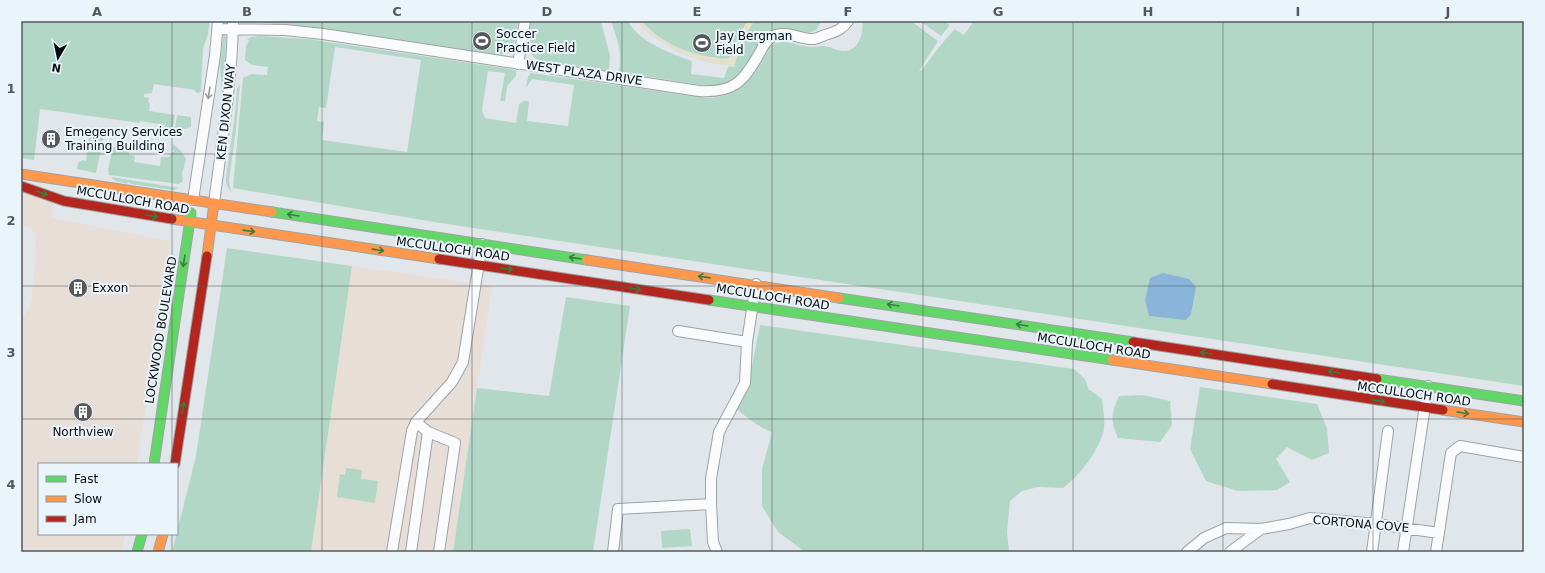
<svg xmlns="http://www.w3.org/2000/svg" width="1545" height="573" font-family="'DejaVu Sans',sans-serif">
<style>
.commercial{fill:#e7ded8}
.green{fill:#b3d7c7;fill-rule:evenodd}
.sand{fill:#e3e0ce}
.water{fill:#8ab4da}
.lines{fill:none;stroke-linecap:round;stroke-linejoin:round}
.street-casing{stroke:#9fa3a6;stroke-width:12}
.fast-casing{stroke:#9fa3a6;stroke-width:11}
.slow-casing{stroke:#9fa3a6;stroke-width:11}
.jam-casing{stroke:#9fa3a6;stroke-width:11}
.street{stroke:#fafbfc;stroke-width:10}
.fast{stroke:#63d668;stroke-width:9}
.slow{stroke:#ff974d;stroke-width:9}
.jam{stroke:#b3261e;stroke-width:9}
.oneway{stroke:#9a9b9d}
.oneway2{stroke:#3a7b40}
.grid{fill:none;stroke:#55585b;stroke-width:1;stroke-opacity:0.55}
.labels{text-anchor:middle;stroke-width:4;stroke-linejoin:round;paint-order:stroke}
.poi-label{font-size:12px;fill:#090c0e;stroke:#eaf4fb;text-anchor:start}
.street-label{font-size:12px;fill:#090c0e;stroke:#eaf4fb}
.neatline{fill:none;stroke:#55585b;stroke-width:1.5}
.grid-label{font-size:13px;text-anchor:middle;font-weight:bold;fill:#55585b}
</style>
<rect width="100%" height="100%" fill="#e1e6ea"/>
<!-- commercial -->
<path class="commercial" d="M21,191L53,202L52,218L170,241L137,464H39V534H125L121,552H21V319L23,317L30,306L32,297V288L36,251L35,236L32,229L21,224Z
M352,266L472,283L459,361L449,378L415,415L410,423L405,436L387,552H311Z
M481,284L492,286L453,552H444L460,443L457,437L430,428L423,421L456,385L467,365Z
M417,430L423,436L406,552H396L414,439Z
M432,439L450,446L435,552H416Z"/>
<!-- green -->
<path class="green" d="M21,21H210L208,34L203,49L201,91L199,93L195,92V90L154,84L152,93L144,94V97L149,98L148,102L150,103L149,111L175,115L173,128L165,127V125L140,121V123L40,109L34,160L21,158Z
M249,21H518L515,40L510,53L498,55L339,31Z
M531,21H601L610,56L609,70L606,71L537,60C523,49 529,36 531,21Z
M611,21H628C640,43 670,53 692,61L691,74L724,78L728,67L738,66C734,65 730,66 725,65C691,61 660,46 637,21H821L817,29C805,37 796,29 783,29C777,29 772,31 767,33L744,69L738,76L729,83L713,87L619,72C622,48 618,43 611,21Z
M862,21H911L938,41L919,71L922,70C932,56 943,41 955,29L964,35L974,21H1524V386L434,222L233,188L243,78L251,74L267,75L268,67L252,65L245,60L246,46L249,41L247,39L251,37L259,36L308,39L516,70V76L507,86L505,101H500L505,73L488,71L482,110L485,118L516,123L519,104L524,101H529L527,121L568,126L574,85L532,79L526,88L528,77L531,73L708,98C749,95 751,74 772,45C786,37 799,48 814,47C817,47 820,46 823,46C830,46 836,51 844,51C859,51 864,33 862,21ZM335,47L421,60L407,152L322,140L324,122L317,121L319,107L326,108Z
M920,21H944L950,25L941,36Z
M223,35H225L226,38L223,94L222,95L220,66Z
M240,83L236,129L229,181L231,193L226,183V178L235,114L237,89Z
M177,115L191,117V127L186,129L175,128Z
M91,131L103,134V141L101,147L88,145L90,132Z
M173,144L181,151L186,159L182,174L183,181L179,184L109,175L108,170L113,147L129,150V155L135,156L134,162L160,166L161,157H169L172,152H174V150H172Z
M88,147L101,150L96,173L77,169L78,163L82,160L86,161Z
M111,177L179,188L173,190L131,184L128,182L127,184L116,181Z
M227,248L352,266L311,552H172L196,456Z
M566,297L630,306L593,552H453L477,388L549,396Z
M760,325L1074,369L1085,379L1089,391L1090,390L1102,399C1103,410 1106,423 1103,433C1098,452 1078,477 1063,488L1038,487L1022,491L1010,501L1007,531L1009,552H805L778,532L762,506V469L772,432C759,427 748,419 737,409L750,375Z
M1200,387L1317,404L1327,428L1329,453L1312,460L1287,447L1276,459L1290,482L1277,490L1238,491L1206,481L1190,449Z
M1143,395L1170,401L1172,425L1160,442L1118,438C1110,420 1111,414 1119,396Z
M346,468L362,470L361,479L378,481L375,503L337,497L340,474L345,475Z
M690,529L692,546L662,548L661,531Z"/>
<!-- sand -->
<path class="sand" d="M637,21H642C660,42 685,53 712,57C717,58 725,60 730,57L735,43L747,21H754L744,38L734,66C700,65 659,47 637,21Z"/>
<!-- water -->
<path class="water" d="M1163,273L1189,279L1196,287L1191,314L1186,320L1149,316L1145,300L1150,278Z"/>
<g class="lines">
<defs>
<path id="street" d="M218,29L285,30L323,34L699,91C734,93 743,82 759,54C763,47 765,41 772,37C784,29 801,40 814,39C819,38 824,35 828,34C838,31 842,29 848,21
M518,64L525,21
M193,200L215,55L218,21
M214,203C222,142 232,82 233,21
M678,331L747,342
M428,432L455,443L439,552
M711,504V479L719,432L745,383L747,342L756,284
M392,552L412,431L416,422L452,382L463,362L482,244
M411,552L428,432L416,422
M613,552L618,509L711,504L713,542L717,552
M1187,552L1204,538L1226,528L1261,529L1289,524L1310,518L1376,524L1439,533
M1230,552L1261,529
M1372,552L1388,431
M1403,552L1428,386
M1436,552L1451,453L1460,446L1524,457"/>
<path id="fast" d="M272,212L587,260
M839,298L1133,342
M709,300L1112,360
M1377,379L1524,401
M154,464L191,213
M137,552L142,534"/>
<path id="slow" d="M21,174L272,212
M172,219L439,259
M207,256L214,203
M587,260L839,298
M1112,360L1272,384
M1443,410L1524,422
M158,552L163,534"/>
<path id="jam" d="M21,186L64,201L172,219
M439,259L709,300
M1133,342L1377,379
M1272,384L1443,410
M175,464L207,256"/>
</defs>
<!-- street casing -->
<use href="#street" class="street-casing"/>
<!-- fast casing -->
<use href="#fast" class="fast-casing"/>
<!-- slow casing -->
<use href="#slow" class="slow-casing"/>
<!-- jam casing -->
<use href="#jam" class="jam-casing"/>
<!-- street -->
<use href="#street" class="street"/>
<!-- fast -->
<use href="#fast" class="fast"/>
<!-- slow -->
<use href="#slow" class="slow"/>
<!-- jam -->
<use href="#jam" class="jam"/>
</g>
<!-- one-way arrows -->
<defs><path id="oneway-shaft" d="M-6 0H5M1.5-3L5.5 0L1.5 3" fill="none" stroke-width="1.6" stroke-linecap="round" stroke-linejoin="round"/></defs>
<use class="oneway" href="#oneway-shaft" transform="translate(209 93) rotate(99)"/>
<g class="oneway2">
<use href="#oneway-shaft" transform="translate(42 193) rotate(19)"/>
<use href="#oneway-shaft" transform="translate(293 215) rotate(-171)"/>
<use href="#oneway-shaft" transform="translate(152 216) rotate(10)"/>
<use href="#oneway-shaft" transform="translate(249 231) rotate(8)"/>
<use href="#oneway-shaft" transform="translate(378 250) rotate(8)"/>
<use href="#oneway-shaft" transform="translate(575 258) rotate(-172)"/>
<use href="#oneway-shaft" transform="translate(184 261) rotate(99)"/>
<use href="#oneway-shaft" transform="translate(507 269) rotate(9)"/>
<use href="#oneway-shaft" transform="translate(704 277) rotate(-172)"/>
<use href="#oneway-shaft" transform="translate(635 289) rotate(9)"/>
<use href="#oneway-shaft" transform="translate(893 305) rotate(-171)"/>
<use href="#oneway-shaft" transform="translate(1022 325) rotate(-171)"/>
<use href="#oneway-shaft" transform="translate(1206 353) rotate(-171)"/>
<use href="#oneway-shaft" transform="translate(1334 372) rotate(-171)"/>
<use href="#oneway-shaft" transform="translate(1379 401) rotate(8)"/>
<use href="#oneway-shaft" transform="translate(183 408) rotate(-81)"/>
<use href="#oneway-shaft" transform="translate(1463 413) rotate(9)"/>
</g>
<!-- grid -->
<path class="grid" d="M172,21V464M322,21V552M472,21V552M622,21V552M772,21V552M923,21V552M1073,21V552M1223,21V552M1373,21V552M21,154H1524M21,286H1524M21,419H1524M172,534V552"/>
<!-- icons -->
<defs>
<symbol id="stadium-disc" viewBox="-11 -11 22 22"><circle r="9.5" fill="#55585b" stroke="#eaf4fb"/><path d="M0-5a6.5 5 0 1 0 0 10a6.5 5 0 1 0 0-10ZM-3.5-1.8h7v3.6h-7Z" fill="#fff"/></symbol>
<symbol id="building-disc" viewBox="-11 -11 22 22"><circle r="9.5" fill="#55585b" stroke="#eaf4fb"/><path d="M-4-6H4V6H1V3H-1V6H-4ZM-2.5-4.3h1.7v1.8h-1.7ZM.8-4.3h1.7v1.8H.8ZM-2.5-1h1.7V.8h-1.7ZM.8-1h1.7V.8H.8Z" fill="#fff"/></symbol>
</defs>
<g fill-rule="evenodd">
<use href="#stadium-disc" x="471" y="30" width="22" height="22"/>
<use href="#stadium-disc" x="691" y="32" width="22" height="22"/>
<use href="#building-disc" x="40" y="128" width="22" height="22"/>
<use href="#building-disc" x="67" y="277" width="22" height="22"/>
<use href="#building-disc" x="72" y="401" width="22" height="22"/>
</g>
<g class="labels">
<!-- poi labels -->
<g class="poi-label">
<text x="496" y="38">Soccer<tspan x="496" dy="14">Practice Field</tspan></text>
<text x="716" y="40">Jay Bergman<tspan x="716" dy="14">Field</tspan></text>
<text x="65" y="136">Emegency Services<tspan x="65" dy="14">Training Building</tspan></text>
<text x="92" y="292">Exxon</text>
<text x="83" y="436" text-anchor="middle">Northview</text>
</g>
<!-- street labels -->
<g class="street-label">
<text transform="translate(584 73) rotate(8)" y="4">WEST PLAZA DRIVE</text>
<text transform="translate(226 112) rotate(-84)" y="4">KEN DIXON WAY</text>
<text transform="translate(133 200) rotate(10)" y="4">MCCULLOCH ROAD</text>
<text transform="translate(453 249) rotate(8)" y="4">MCCULLOCH ROAD</text>
<text transform="translate(773 297) rotate(9)" y="4">MCCULLOCH ROAD</text>
<text transform="translate(161 330) rotate(-81)" y="4">LOCKWOOD BOULEVARD</text>
<text transform="translate(1094 346) rotate(9)" y="4">MCCULLOCH ROAD</text>
<text transform="translate(1414 394) rotate(8)" y="4">MCCULLOCH ROAD</text>
<text transform="translate(1361 524) rotate(5)" y="4">CORTONA COVE</text>
</g>
</g>
<!-- border -->
<rect width="1545" height="573" fill="none" stroke="#eaf4fb" stroke-width="44"/>
<!-- legend -->
<rect x="38" y="463" width="140" height="72" fill="#eaf4fb" stroke="#90979c"/>
<rect x="46" y="476" width="20" height="6" fill="#63d668" stroke="#90979c"/>
<text x="74" y="483" font-size="12" fill="#090c0e">Fast</text>
<rect x="46" y="496" width="20" height="6" fill="#ff974d" stroke="#90979c"/>
<text x="74" y="503" font-size="12" fill="#090c0e">Slow</text>
<rect x="46" y="516" width="20" height="6" fill="#b3261e" stroke="#90979c"/>
<text x="74" y="523" font-size="12" fill="#090c0e">Jam</text>
<!-- north arrow -->
<g transform="translate(58 58) rotate(189)" stroke="#eaf4fb" stroke-width="3" paint-order="stroke">
<path d="M0-3L7 15L0 10L-7 15Z" fill="#090c0e"/>
<text y="-6" font-size="11" font-weight="bold" text-anchor="middle" fill="#090c0e">N</text>
</g>
<rect x="22" y="22" width="1501" height="529" class="neatline"/>
<g class="grid-label">
<text x="97" y="16">A</text>
<text x="247" y="16">B</text>
<text x="397" y="16">C</text>
<text x="547" y="16">D</text>
<text x="697" y="16">E</text>
<text x="848" y="16">F</text>
<text x="998" y="16">G</text>
<text x="1148" y="16">H</text>
<text x="1298" y="16">I</text>
<text x="1448" y="16">J</text>
<text x="11" y="93">1</text>
<text x="11" y="225">2</text>
<text x="11" y="357">3</text>
<text x="11" y="489">4</text>
</g>
</svg>
